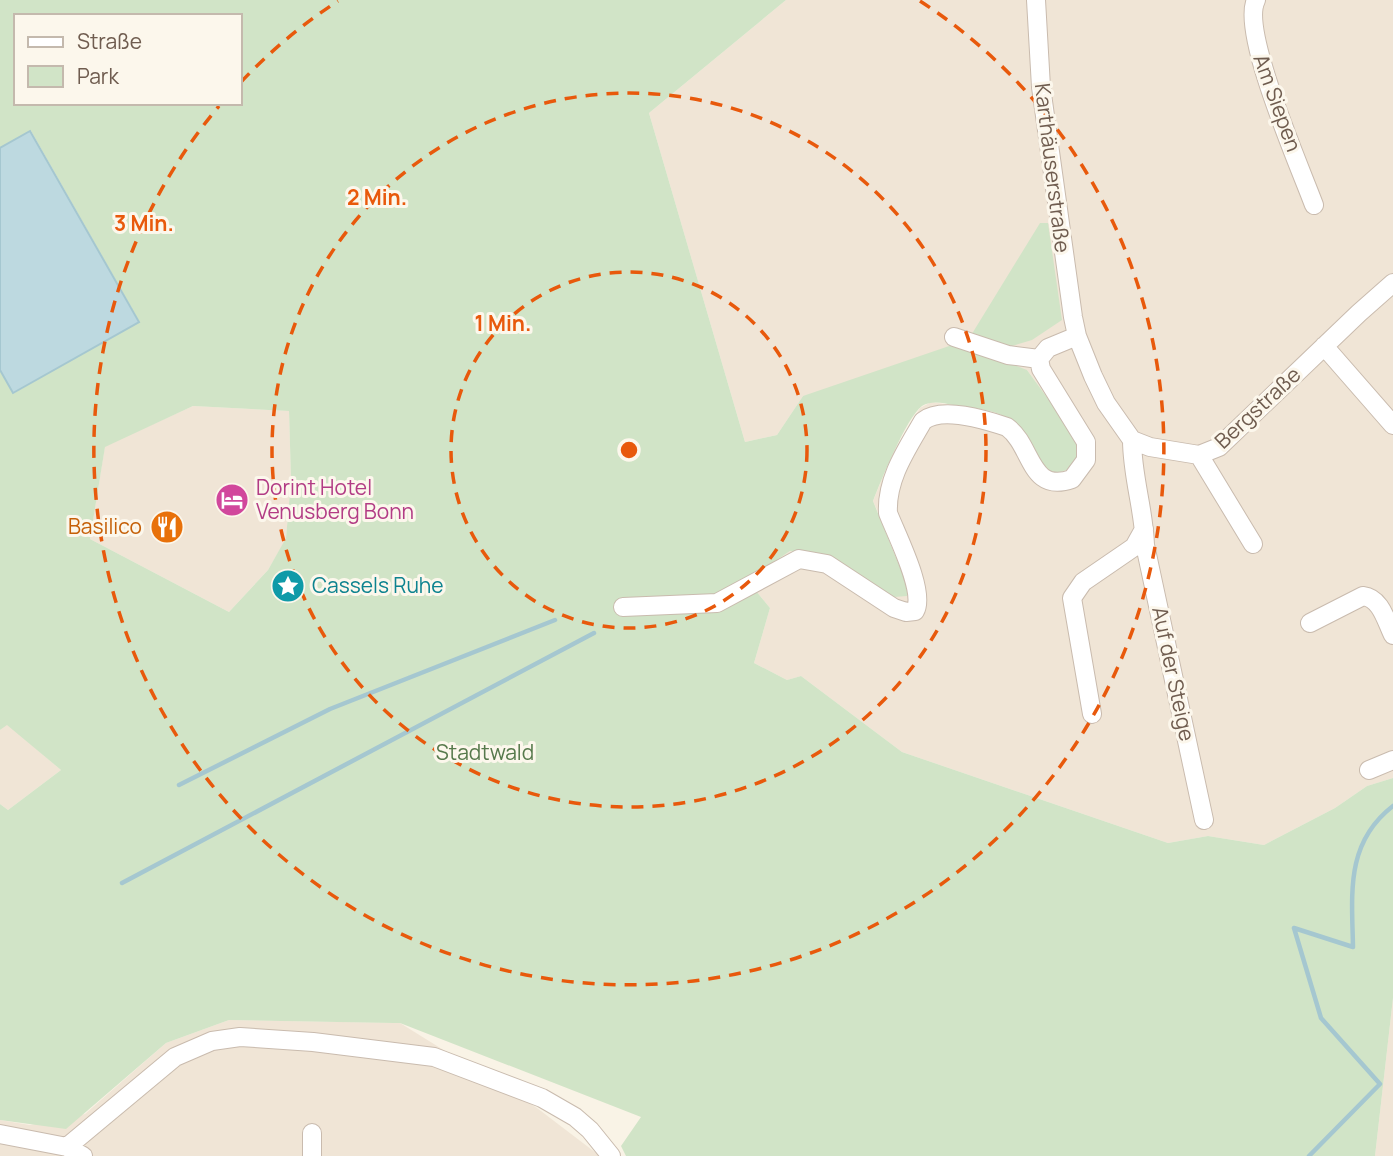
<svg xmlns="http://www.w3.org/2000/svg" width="1393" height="1156" font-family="Manrope,sans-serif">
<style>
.residential{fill:#f0e5d6}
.green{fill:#d1e4c7;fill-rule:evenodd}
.water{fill:#bdd9e0;stroke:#a5c7d0;stroke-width:2}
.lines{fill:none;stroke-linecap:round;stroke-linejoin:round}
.stream{stroke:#a5c7d0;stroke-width:4.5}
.street-casing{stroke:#c9bbae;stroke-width:20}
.street{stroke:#fff;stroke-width:18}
.ring{fill:none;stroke:#e8590c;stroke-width:3.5;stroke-dasharray:12 9}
.labels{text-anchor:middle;stroke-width:6;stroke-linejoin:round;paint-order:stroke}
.street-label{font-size:21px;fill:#6f5c4f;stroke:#fcf7ec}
.hotel-label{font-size:21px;fill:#b23c85;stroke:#fcf7ec;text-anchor:start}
.food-label{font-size:21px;fill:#c56008;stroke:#fcf7ec;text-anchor:end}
.culture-label{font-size:21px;fill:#0d838f;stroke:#fcf7ec;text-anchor:start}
.park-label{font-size:21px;fill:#56794b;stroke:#fcf7ec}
.centre{fill:#e8590c;stroke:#fcf7ec;stroke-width:3.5}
.ring-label{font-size:21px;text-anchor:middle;font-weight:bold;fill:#e8590c;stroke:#fcf7ec;stroke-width:6;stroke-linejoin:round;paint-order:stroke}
</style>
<rect width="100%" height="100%" fill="#f9f3e6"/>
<!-- residential -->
<path class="residential" d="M786,0H1393V778L1367,786L1335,808L1264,845L1208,836L1168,843L902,752L801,676L787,680L754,663L770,608L747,580L790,551L908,581L873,501L893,452L920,408L931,402L974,408L998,414L1018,424L1031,439L1045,468L1068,426L1027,370L803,396L777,435L745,442L649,113Z
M193,406L289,411L291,480L286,539L268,570L229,612L90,539L105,446Z
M7,724L61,770L8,810L0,804V730Z
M1393,998V1156H1375Z
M229,1020L400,1023L537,1108L600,1156H0V1120L30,1125L85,1114L166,1043Z"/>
<!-- green -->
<path class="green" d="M0,0H786L649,113L745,442L777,435L803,396L958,343L1027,370L1068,426L1079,449C1077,454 1076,460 1073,464C1067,473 1052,475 1045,467C1034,454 1032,437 1019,426C1002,410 975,408 953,405C943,403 932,400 922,406C906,418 881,481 873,501L901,570L908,581L907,596L894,597L823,558L790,551L747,580L770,608L754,663L787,680L801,676L902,752L1168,843L1208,836L1264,845L1335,808L1367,786L1393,778V998L1375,1156H626L621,1146L641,1117L400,1023H393L229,1020L166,1043L66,1129L0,1120V804L8,810L61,770L7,725L0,730V370L14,393L139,321L31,131L0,148ZM16,16H240V103H16ZM193,406L289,411L291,480L286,538L268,570L229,612L90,539L105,447Z
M1040,223H1048L1062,320L1032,340L1005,348L970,337Z"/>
<!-- water -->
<path class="water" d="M30,131L139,322L13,393L0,370V148Z"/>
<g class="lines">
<!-- stream -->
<path class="stream" d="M179,785L330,709L555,620
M122,883L594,633
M1309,1156L1380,1084L1321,1018L1294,928L1353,947C1352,894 1345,843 1393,806"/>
<defs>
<path id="street" d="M1036,0L1041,87L1073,317L1077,336L1093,376L1106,403L1132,440L1150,447L1199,455L1219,447L1359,313L1393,283
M1256,0C1240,31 1300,167 1314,205
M954,337L1008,355L1039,359
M1324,346L1393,425
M1039,359L1048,348L1077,336
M1132,440C1132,476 1144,510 1145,545L1204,820
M1199,455L1253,544
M623,607L717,603L799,559L827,564L894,608L906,612L915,611C926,592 896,534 888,513C886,479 907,449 923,421C942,406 986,420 1007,427C1033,446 1029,494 1072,479L1086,460V442L1041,369L1039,359
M1310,623L1363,596C1381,598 1386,621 1393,635
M1092,714L1072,598L1083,582L1134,547L1144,529
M1369,770L1393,760
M312,1133V1156
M0,1134L67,1147L83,1156
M67,1147L175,1057L212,1041L240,1037L313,1042L434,1057L542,1098L575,1117L590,1130L611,1156"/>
</defs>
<!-- street casing -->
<use href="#street" class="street-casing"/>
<!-- street -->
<use href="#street" class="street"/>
</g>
<!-- distance rings -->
<g class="ring">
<circle cx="629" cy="450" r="178"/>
<circle cx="629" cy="450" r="357"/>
<path d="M241 82A535 535 0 0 1 338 1M920 1A535 535 0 1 1 219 106"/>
</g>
<!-- icons -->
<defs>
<symbol id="hotel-disc" viewBox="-11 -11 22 22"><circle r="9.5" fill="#d1479c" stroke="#fcf7ec"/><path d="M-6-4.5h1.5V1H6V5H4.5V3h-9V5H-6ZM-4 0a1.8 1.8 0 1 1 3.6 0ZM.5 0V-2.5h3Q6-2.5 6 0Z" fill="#fff"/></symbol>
<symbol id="restaurant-disc" viewBox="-11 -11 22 22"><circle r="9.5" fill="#e8710a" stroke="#fcf7ec"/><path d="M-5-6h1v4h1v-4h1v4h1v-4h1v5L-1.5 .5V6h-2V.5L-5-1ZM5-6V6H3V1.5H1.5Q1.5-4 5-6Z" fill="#fff"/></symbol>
<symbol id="sight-disc" viewBox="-11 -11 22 22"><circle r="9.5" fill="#0f9aa8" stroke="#fcf7ec"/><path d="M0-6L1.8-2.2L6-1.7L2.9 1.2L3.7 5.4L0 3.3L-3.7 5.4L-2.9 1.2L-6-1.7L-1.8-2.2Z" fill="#fff"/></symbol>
</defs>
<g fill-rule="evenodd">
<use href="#hotel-disc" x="213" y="481" width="38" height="38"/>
<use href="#restaurant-disc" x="148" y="508" width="38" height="38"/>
<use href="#sight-disc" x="269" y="567" width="38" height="38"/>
</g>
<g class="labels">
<!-- street labels -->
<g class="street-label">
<text transform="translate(1277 103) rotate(70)" y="7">Am Siepen</text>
<text transform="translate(1052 168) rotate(83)" y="7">Karthäuserstraße</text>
<text transform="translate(1258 408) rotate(-43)" y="7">Bergstraße</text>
<text transform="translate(1173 674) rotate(78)" y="7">Auf der Steige</text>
</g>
<!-- hotel labels -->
<g class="hotel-label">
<text x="256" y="495">Dorint Hotel<tspan x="256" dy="24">Venusberg Bonn</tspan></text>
</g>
<!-- food labels -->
<g class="food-label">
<text x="142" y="534">Basilico</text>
</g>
<!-- culture labels -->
<g class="culture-label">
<text x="312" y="593">Cassels Ruhe</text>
</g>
<!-- park labels -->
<g class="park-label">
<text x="485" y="760">Stadtwald</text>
</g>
</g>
<circle cx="629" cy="450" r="10" class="centre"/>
<g class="ring-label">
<text x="377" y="205">2 Min.</text>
<text x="144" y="231">3 Min.</text>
<text x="503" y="331">1 Min.</text>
</g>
<!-- legend -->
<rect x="14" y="14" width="228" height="91" fill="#fcf7ec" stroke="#c4b9ad" stroke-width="2"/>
<rect x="28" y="37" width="35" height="10" fill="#ffffff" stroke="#c4b9ad" stroke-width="2"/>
<text x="77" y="49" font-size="21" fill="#6f5c4f">Straße</text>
<rect x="28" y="66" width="35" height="21" fill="#d1e4c7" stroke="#c4b9ad" stroke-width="2"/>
<text x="77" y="84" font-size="21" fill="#6f5c4f">Park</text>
</svg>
